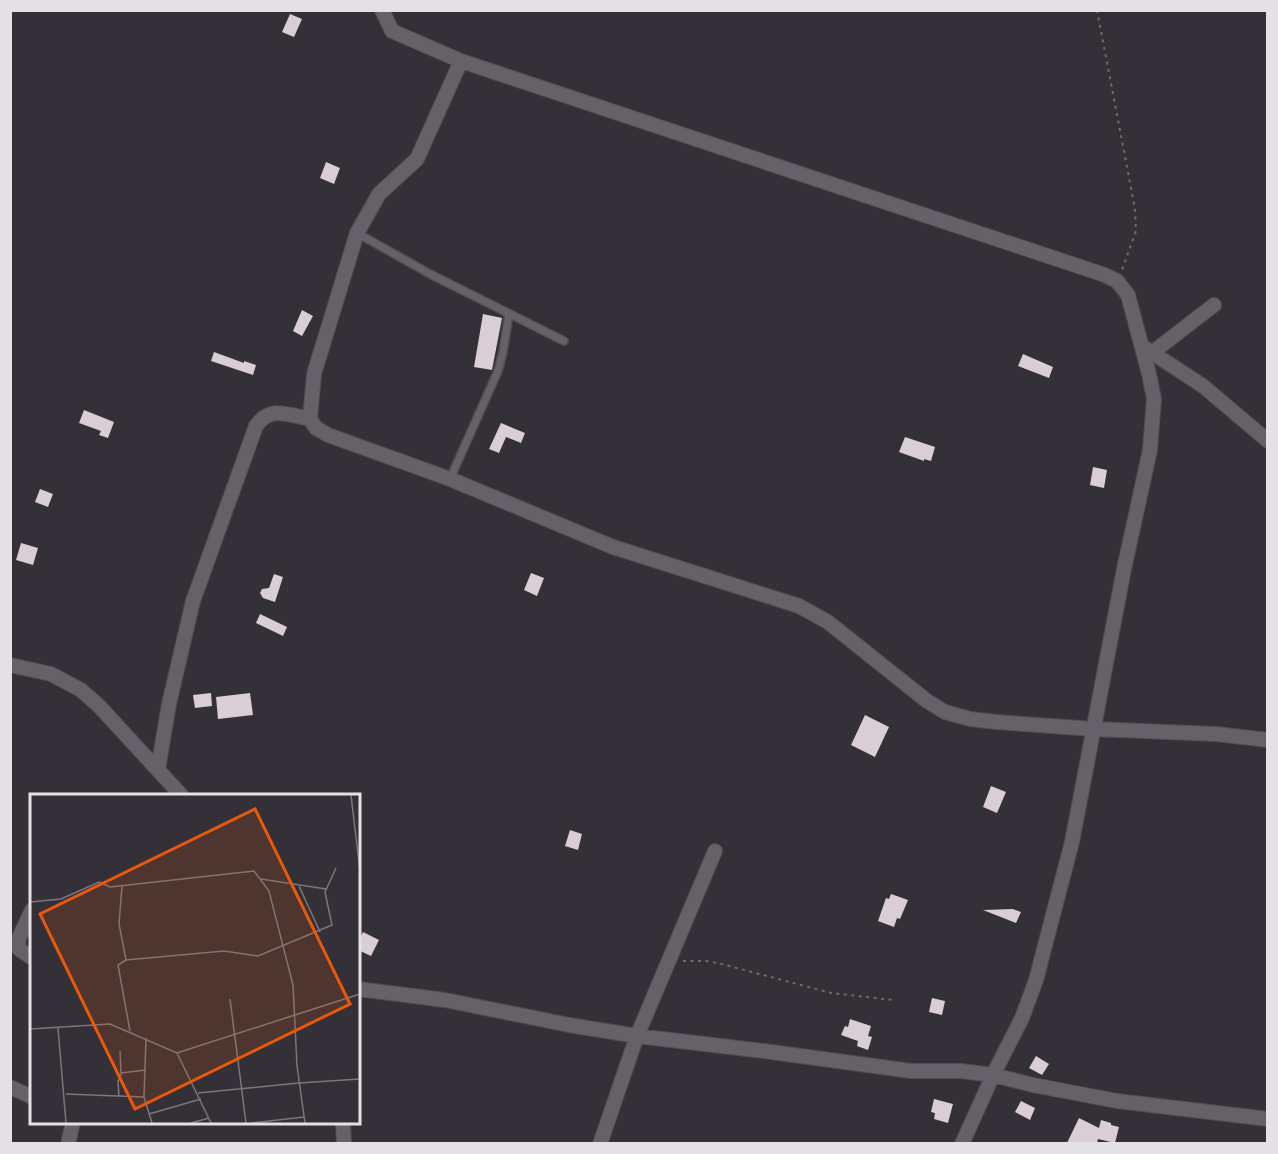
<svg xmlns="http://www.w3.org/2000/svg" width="1278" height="1154" font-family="'Public Sans',sans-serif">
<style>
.building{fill:#d9ced3}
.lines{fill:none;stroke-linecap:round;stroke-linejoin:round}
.service-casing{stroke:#504c52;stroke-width:10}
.minor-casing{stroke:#504c52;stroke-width:16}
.path{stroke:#6f6b71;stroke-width:2;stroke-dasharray:3 4.5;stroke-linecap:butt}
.service{stroke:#666169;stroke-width:7}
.minor{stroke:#666169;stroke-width:14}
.inset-road{fill:none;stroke:#7a777d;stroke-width:1.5}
.view{fill:#e8590c;fill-opacity:0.15;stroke:#e8590c;stroke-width:3}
.inset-edge{fill:none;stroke:#e4e1e5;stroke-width:3}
</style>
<rect width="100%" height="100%" fill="#343037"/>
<!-- building -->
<path class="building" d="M290,14L302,19L294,37L282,32Z
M326,162L340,168L334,184L320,178Z
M302,310L313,316L302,336L293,331Z
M483,314L502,318L492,370L474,367Z
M214,352L244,363V361L256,365L253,375L211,361Z
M1023,354L1053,367L1049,378L1018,366Z
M84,410L114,422L108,438L99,435L101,431L79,423Z
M501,423L525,433L521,443L506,437L499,453L489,449Z
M905,437L935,447L931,461L924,459V461L899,452Z
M1093,467L1107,470L1104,488L1090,485Z
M40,489L53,494L48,507L35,502Z
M21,543L38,548L33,565L16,560Z
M531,573L544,578L537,596L524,590Z
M274,574L283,577L275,602L263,598L260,593L262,589L269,588Z
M260,614L287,627L283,636L256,623Z
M211,693L212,706L195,708L193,695Z
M250,693L253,715L218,719L216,697Z
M865,715L889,727L875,757L851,745Z
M991,786L1006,792L997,813L983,807Z
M570,830L582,834L578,850L565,846Z
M891,894L908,900L900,919L897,918L894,927L878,921L886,898L889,899Z
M1013,909L1021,912L1016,923L983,910Z
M363,932L379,940L371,956L358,950V942Z
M932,998L945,1001L942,1015L929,1012Z
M850,1019L871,1026L868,1036L872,1037L868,1050L857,1046L858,1041L841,1035L845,1026L848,1027Z
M1036,1056L1049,1064L1042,1075L1029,1068Z
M934,1099L953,1104L948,1123L934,1119L935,1113L931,1112Z
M1021,1101L1035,1108L1030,1120L1015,1112Z
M1079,1118L1099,1128L1101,1120L1111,1123V1125L1119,1127L1115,1143L1098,1139L1097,1143H1067Z"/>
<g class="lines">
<defs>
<path id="service" d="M357,233L430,274L564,341
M450,479L498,371L503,352L509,314"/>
<path id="minor" d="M382,10L392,31L461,61L1105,275L1117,281L1128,295L1149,374L1154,399L1150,450L1124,569L1072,842L1036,980L1022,1018L993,1075L962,1144
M461,61L417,159L379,194L357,233L314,374L310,419L316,428L328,435L450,479L613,547L799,606L828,622L927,701L945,712L970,719L996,722L1094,729L1216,734L1268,740
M1142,346L1203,386L1268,441
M1153,352L1214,305
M10,665L51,674L81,690L99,706L182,796
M158,769L169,704L193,601L256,426C270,405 289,415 310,419
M32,910L18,940L19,949L32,958
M358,989L445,1000L569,1025L637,1036L764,1051L911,1071H961L993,1075L1033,1085L1117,1101L1268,1119
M10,1087L32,1097
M343,1122L344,1144
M68,1144L73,1122
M600,1144L637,1036L715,851"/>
</defs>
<!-- service casing -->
<use href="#service" class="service-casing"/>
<!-- minor casing -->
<use href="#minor" class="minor-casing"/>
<!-- path -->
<path class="path" d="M1097,10L1135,209L1136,231L1122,270
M683,961H706L718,963L831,993L893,1000"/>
<!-- service -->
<use href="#service" class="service"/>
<!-- minor -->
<use href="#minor" class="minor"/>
</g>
<!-- overview -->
<g transform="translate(30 794)">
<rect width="330" height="330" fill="#343037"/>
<path class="inset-road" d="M321,1L330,77M231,85L296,95M92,92L89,130L96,166L194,157L228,162L302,131L295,98L306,74M269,92L290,138M0,108L31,105L69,88L80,93L224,77L239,97L263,191L267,272L275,329M96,166L88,171L100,237M200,205L216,329M28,234L36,329M0,235L80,230L147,259L330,200M116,244L114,303L122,329M90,257L91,279L116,276M147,259L181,329M269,289L330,285M168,299L269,289M36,300L114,303M89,303L88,287L92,279M119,320L171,305M161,329L179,324M221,329L274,323"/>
<path class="view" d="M225,15L320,210L105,315L10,120Z"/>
<rect width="330" height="330" class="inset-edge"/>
</g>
<!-- border -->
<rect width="1278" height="1154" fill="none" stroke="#e4e1e5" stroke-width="24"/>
</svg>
